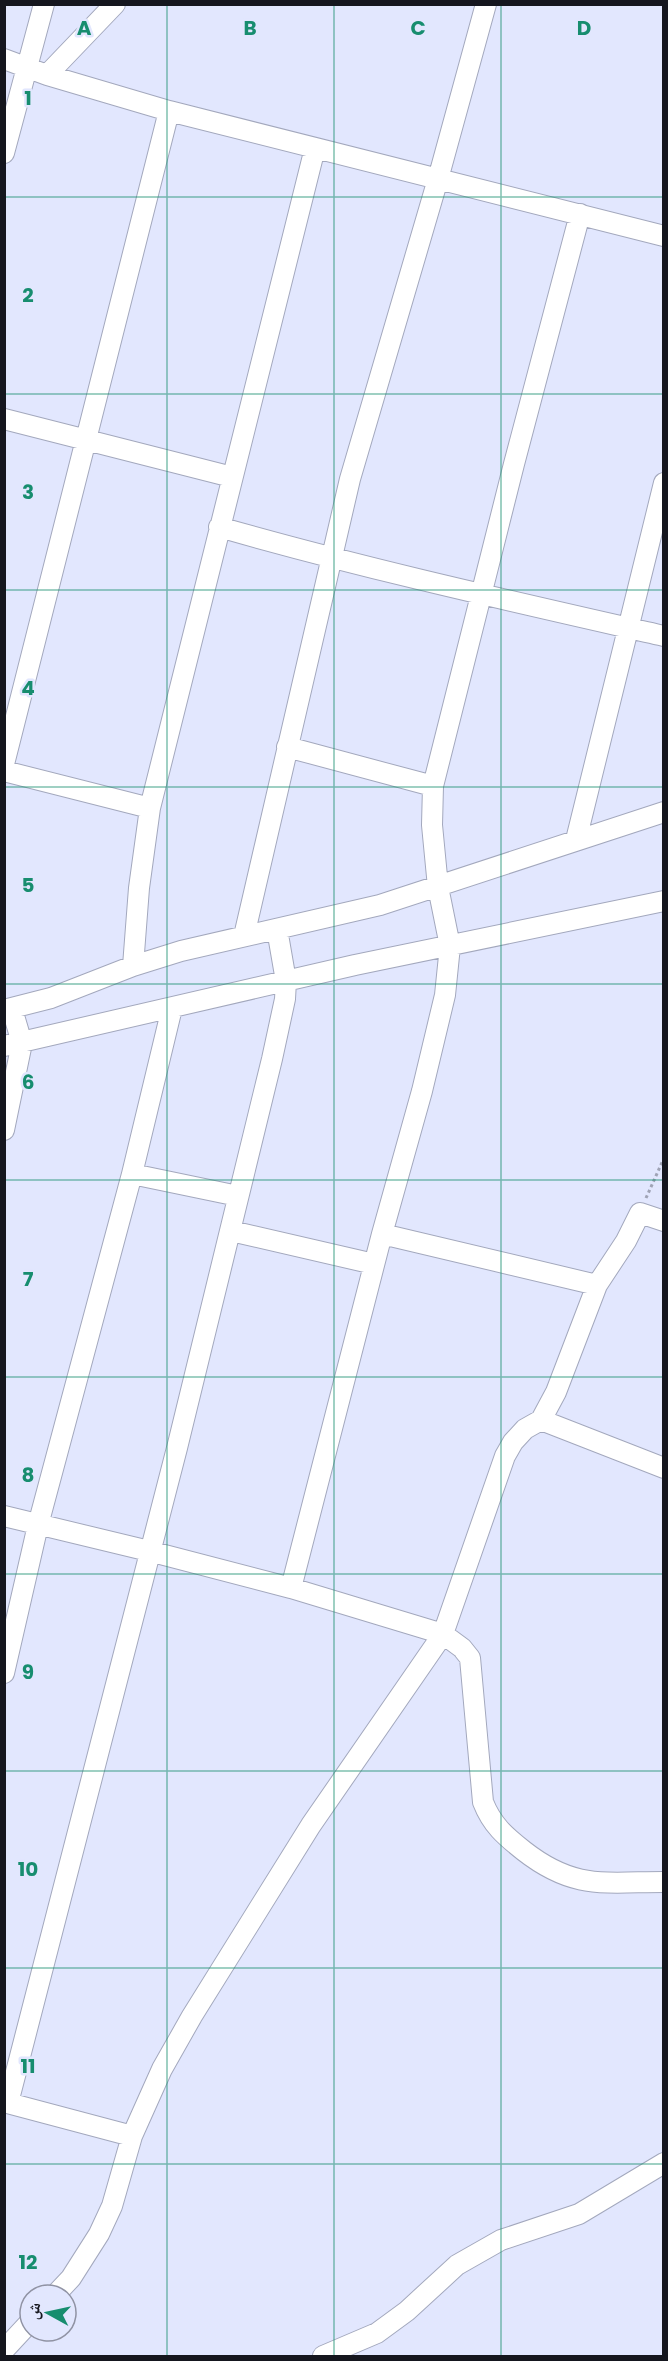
<svg xmlns="http://www.w3.org/2000/svg" width="668" height="2361" font-family="Poppins,'Noto Naskh Arabic',sans-serif">
<style>
.lines{fill:none;stroke-linecap:round;stroke-linejoin:round}
.street-casing{stroke:#a3a8bd;stroke-width:22}
.path{stroke:#9fa3b5;stroke-width:3;stroke-dasharray:3 3;stroke-linecap:butt}
.street{stroke:#fff;stroke-width:20}
.grid{fill:none;stroke:#178d6f;stroke-width:1.5;stroke-opacity:0.55}
.grid-label{font-size:20px;text-anchor:middle;font-weight:bold;fill:#178d6f;stroke:#e2e7fe;stroke-width:5;stroke-linejoin:round;paint-order:stroke}
</style>
<rect width="100%" height="100%" fill="#e2e7fe"/>
<g class="lines">
<defs>
<path id="street" d="M4,59L47,75L169,111L664,236
M47,75L115,4
M4,153L44,4
M4,419L232,477
M219,527C366,569 515,602 664,636
M287,747L433,786
M4,764L169,111
M4,771L150,808
M576,840L664,483
M244,936L350,479L438,179L486,4
M133,966L139,888L150,808L315,148
M4,1010L51,998L133,966L181,951L380,905L664,812
M4,1046L355,965L664,901
M4,1130L22,1043L12,1009
M132,1174L238,1196
M231,1231L374,1264
M382,1234L597,1285
M541,1420L664,1468
M4,1516L149,1551L291,1588L443,1634L462,1648L470,1658L483,1802C492,1825 505,1836 524,1851C574,1890 604,1882 664,1882
M291,1588L382,1234L422,1091L445,995L450,946L438,887L432,825L433,786L514,464L580,214
M4,1673L38,1525L132,1174L172,1008
M4,2102L132,2136
M8,2103L177,1448L272,1059L285,999L286,981L277,929
M55,2295L71,2278L99,2234L112,2206L132,2136L162,2069L192,2016L311,1825L443,1634L505,1456L513,1442L525,1429L541,1420L556,1392L597,1285L626,1241L640,1213L664,1221
M4,2350L30,2322
M323,2356L377,2333L407,2311L457,2265L501,2240L579,2214L664,2163"/>
</defs>
<!-- street casing -->
<use href="#street" class="street-casing"/>
<!-- path -->
<path class="path" d="M646,1198L664,1158"/>
<!-- street -->
<use href="#street" class="street"/>
</g>
<!-- grid -->
<path class="grid" d="M167,4V2356M334,4V2356M501,4V2356M4,197H664M4,394H664M4,590H664M4,787H664M4,984H664M4,1180H664M4,1377H664M4,1574H664M4,1771H664M4,1968H664M4,2164H664"/>
<g class="grid-label">
<text x="84" y="35">A</text>
<text x="250" y="35">B</text>
<text x="418" y="35">C</text>
<text x="584" y="35">D</text>
<text x="28" y="105">1</text>
<text x="28" y="302">2</text>
<text x="28" y="499">3</text>
<text x="28" y="695">4</text>
<text x="28" y="892">5</text>
<text x="28" y="1089">6</text>
<text x="28" y="1286">7</text>
<text x="28" y="1482">8</text>
<text x="28" y="1679">9</text>
<text x="28" y="1876">10</text>
<text x="28" y="2073">11</text>
<text x="28" y="2269">12</text>
</g>
<!-- border -->
<rect width="668" height="2361" fill="none" stroke="#15161e" stroke-width="12"/>
<!-- north arrow -->
<g transform="translate(48 2313) rotate(278)"><circle r="28" fill="#e2e7fe" stroke="#9093a4" stroke-width="1.5"/>
<path d="M0-4.5L10 22L0 15L-10 22Z" fill="#178d6f"/>
<text y="-9" font-size="16" font-weight="bold" text-anchor="middle" fill="#15161e">ش</text>
</g>
</svg>
